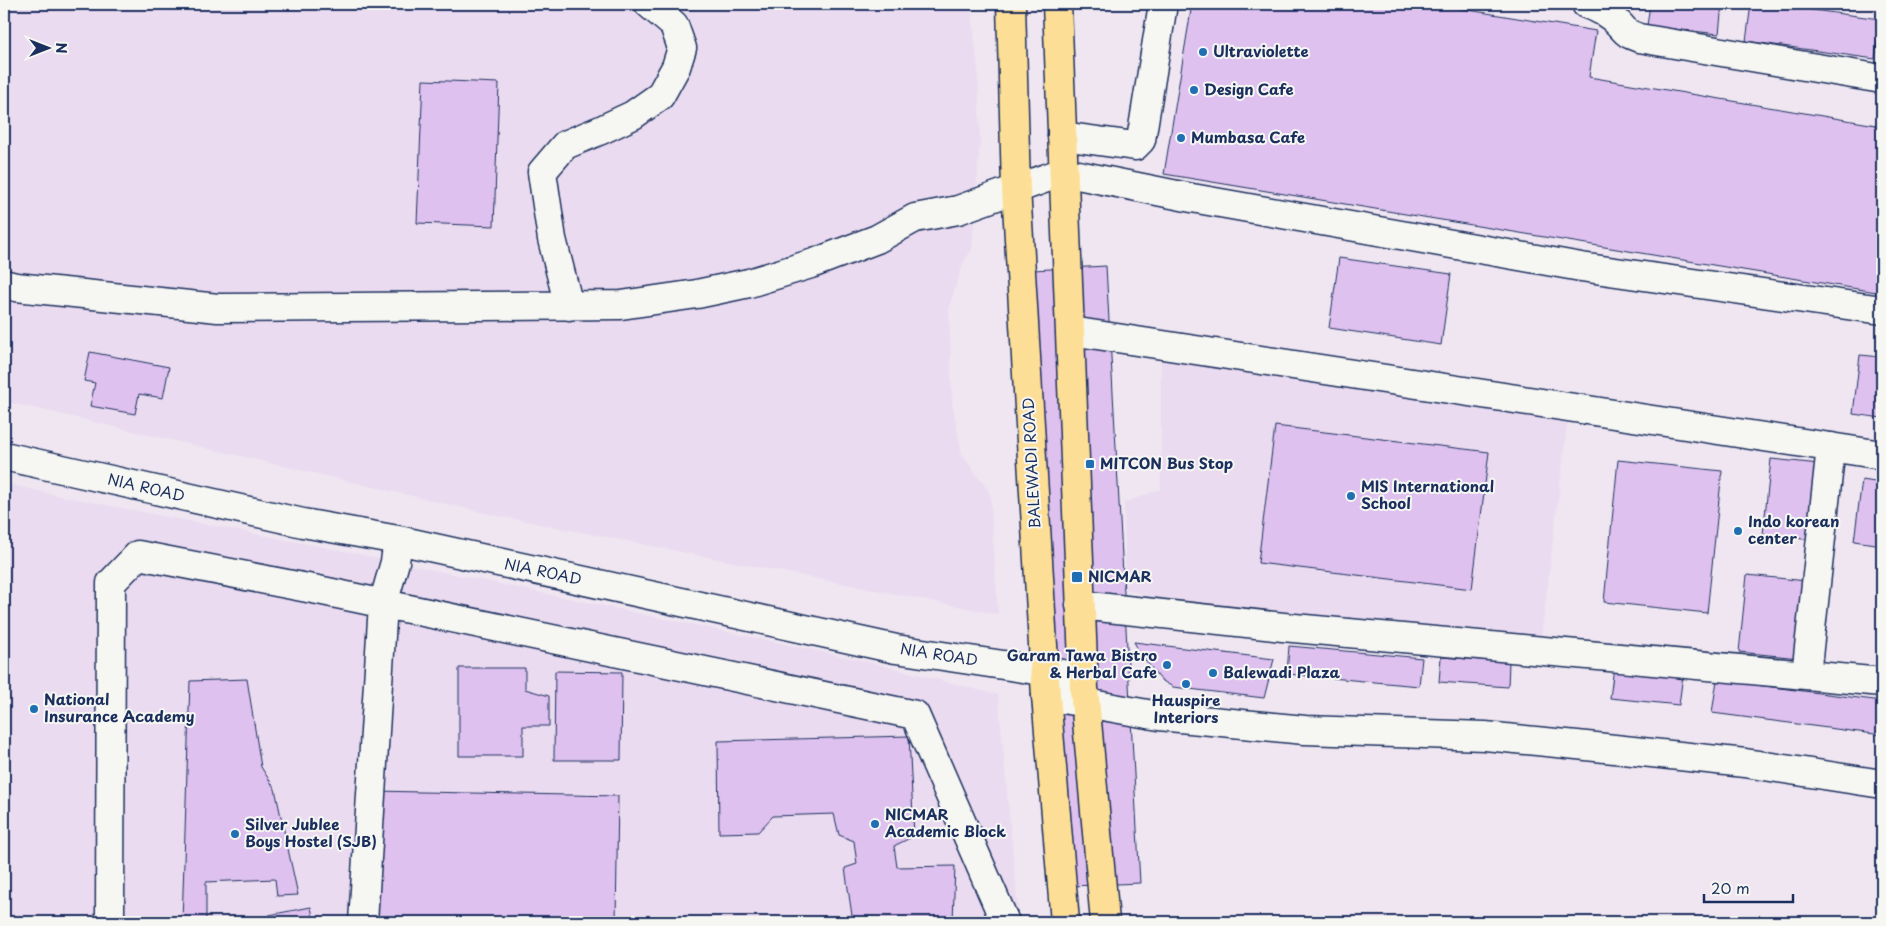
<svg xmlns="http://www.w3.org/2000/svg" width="1886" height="926" font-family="'Playpen Sans',sans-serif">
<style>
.built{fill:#eadbf0}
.building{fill:#dec1ef;stroke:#1b2f5e}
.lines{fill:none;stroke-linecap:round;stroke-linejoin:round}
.minor-casing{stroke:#1b2f5e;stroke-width:31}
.major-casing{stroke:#1b2f5e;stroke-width:31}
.minor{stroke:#f6f6f2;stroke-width:28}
.major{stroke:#fdde96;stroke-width:28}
.poi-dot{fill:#1f6fb2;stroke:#f6f6f2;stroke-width:2}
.labels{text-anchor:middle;stroke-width:4;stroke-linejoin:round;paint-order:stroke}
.poi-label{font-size:15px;font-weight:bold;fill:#1b2f5e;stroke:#f6f6f2;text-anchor:start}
.street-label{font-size:15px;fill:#1b2f5e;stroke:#f6f6f2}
</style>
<rect width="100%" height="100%" fill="#efe6f1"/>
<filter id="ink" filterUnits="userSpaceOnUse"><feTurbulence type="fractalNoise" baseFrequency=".02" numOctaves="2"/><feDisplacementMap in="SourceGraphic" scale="10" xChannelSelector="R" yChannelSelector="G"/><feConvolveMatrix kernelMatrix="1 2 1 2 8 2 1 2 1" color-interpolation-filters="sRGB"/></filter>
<g filter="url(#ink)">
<!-- built -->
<path class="built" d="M4,4H971L978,73L980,141L972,249L963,263L949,307L952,403L962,455L990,493L998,614L494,515L4,401Z
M1161,359L1568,418L1541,638L1169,602L1126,589L1124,503L1161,489Z
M4,483L60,496L348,552L865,661L998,695L1019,922H4Z"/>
<!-- building -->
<path class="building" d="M1192,4H1432L1596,31L1589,77L1882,126V293L1164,174Z
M1650,4H1722L1719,34L1647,26Z
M1751,4H1768L1880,19L1875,59L1746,41Z
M423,80L499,83L494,226L417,223Z
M1339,258L1451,274L1441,345L1329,328Z
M1106,266L1140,883L1048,887L1014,271Z
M90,352L169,367L163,398L139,394L135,414L90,406L95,383L84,381Z
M1860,355L1882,357V418L1853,414Z
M4,363L7,366L4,384Z
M1275,426L1489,452L1472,589L1258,563Z
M1771,459L1820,464L1811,540L1763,534Z
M1618,460L1722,471L1707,613L1604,602Z
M1862,480L1882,483V545L1854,541Z
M1747,575L1807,581L1799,658L1739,652Z
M1134,642L1274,659L1264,698L1173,687L1161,680L1142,656Z
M1289,646L1422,658L1419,686L1287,674Z
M1441,657L1509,662L1508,687L1439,682Z
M1614,667L1683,675L1679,705L1610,698Z
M459,668H525V689L549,696V726H523V756H459Z
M555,671L622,672L621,760H554Z
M247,679L261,767L275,789L298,895L277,896L275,879L206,882V921L213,922H182L190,681Z
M1717,680L1882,701V735L1712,713Z
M909,736L914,836L894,846L897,867L955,866L953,922H853L845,868L857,864L854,841L839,835L834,814L773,816L758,832L719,833L718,741Z
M373,791L618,796L616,922H370Z
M311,907L314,922H271L269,915Z"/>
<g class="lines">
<defs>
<path id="minor" d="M1586,4C1598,8 1608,13 1617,22C1628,33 1623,32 1639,38L1882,79
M1062,136L1135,146L1141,140L1163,4
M4,284L16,287L218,308L621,305L697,294L749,283L814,263L877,239L915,218L958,210L1063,172L1192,198L1581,267L1882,310
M569,306L552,239L542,172L565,145L601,130L633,115L660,96L676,67L682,48L674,25L649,4
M1071,331L1882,455
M4,456L303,523L398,540L896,649L1083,677
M1080,605L1283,627L1882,682
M1806,675L1831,447
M1046,696L1159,716L1305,730L1485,736L1577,745L1745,763L1882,784
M110,922L111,583L138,555L318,590L915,715L1005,922
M363,922L383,604L395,562L398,540"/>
<path id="major" d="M1011,4L1016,188L1046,696L1065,922
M1057,4L1084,688L1105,922"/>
</defs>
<!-- minor casing -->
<use href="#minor" class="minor-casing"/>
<!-- major casing -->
<use href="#major" class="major-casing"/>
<!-- minor -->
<use href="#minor" class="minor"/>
<!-- major -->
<use href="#major" class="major"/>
</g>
</g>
<!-- markers -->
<g class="poi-dot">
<circle cx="1203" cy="52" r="5"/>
<circle cx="1194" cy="90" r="5"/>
<circle cx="1181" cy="138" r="5"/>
<rect x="1085" y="459" width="10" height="10" rx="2.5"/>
<circle cx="1351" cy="496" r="5"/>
<circle cx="1738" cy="531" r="5"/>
<rect x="1071" y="571" width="12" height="12" rx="2.5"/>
<circle cx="1167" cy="665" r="5"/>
<circle cx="1213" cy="673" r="5"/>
<circle cx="1186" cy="684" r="5"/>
<circle cx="34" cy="709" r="5"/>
<circle cx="875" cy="824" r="5"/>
<circle cx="235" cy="834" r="5"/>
</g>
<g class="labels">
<!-- poi labels -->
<g class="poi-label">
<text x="1213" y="57">Ultraviolette</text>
<text x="1204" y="95">Design Cafe</text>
<text x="1191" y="143">Mumbasa Cafe</text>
<text x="1100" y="469">MITCON Bus Stop</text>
<text x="1361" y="492">MIS International<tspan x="1361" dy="17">School</tspan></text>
<text x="1748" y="527">Indo korean<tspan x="1748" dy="17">center</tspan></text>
<text x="1088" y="582">NICMAR</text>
<text x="1157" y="661" text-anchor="end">Garam Tawa Bistro<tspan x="1157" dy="17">&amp; Herbal Cafe</tspan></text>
<text x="1223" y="678">Balewadi Plaza</text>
<text x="44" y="705">National<tspan x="44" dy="17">Insurance Academy</tspan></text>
<text x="1186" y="706" text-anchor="middle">Hauspire<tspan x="1186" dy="17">Interiors</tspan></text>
<text x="885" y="820">NICMAR<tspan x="885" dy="17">Academic Block</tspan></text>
<text x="245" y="830">Silver Jublee<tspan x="245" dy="17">Boys Hostel (SJB)</tspan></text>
</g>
<!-- street labels -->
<g class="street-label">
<text transform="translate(1032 463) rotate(-93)" y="5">BALEWADI ROAD</text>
<text transform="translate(146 488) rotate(13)" y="5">NIA ROAD</text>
<text transform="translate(543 572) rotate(12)" y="5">NIA ROAD</text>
<text transform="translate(939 655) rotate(9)" y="5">NIA ROAD</text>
</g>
</g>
<!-- margin -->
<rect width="1886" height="926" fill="none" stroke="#f6f6f2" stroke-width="20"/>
<rect x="10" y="10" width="1866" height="906" fill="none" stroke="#1b2f5e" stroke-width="2" filter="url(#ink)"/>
<!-- north arrow -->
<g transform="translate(48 48) rotate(90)" stroke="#f6f6f2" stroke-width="4" paint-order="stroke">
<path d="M0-4L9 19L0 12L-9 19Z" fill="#1b2f5e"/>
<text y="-8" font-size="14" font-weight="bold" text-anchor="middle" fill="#1b2f5e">N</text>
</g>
<!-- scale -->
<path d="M1704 894v8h89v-8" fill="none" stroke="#1b2f5e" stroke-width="2.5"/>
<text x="1711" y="894" font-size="15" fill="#1b2f5e" stroke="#f6f6f2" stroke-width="4" paint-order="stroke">20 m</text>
</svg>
